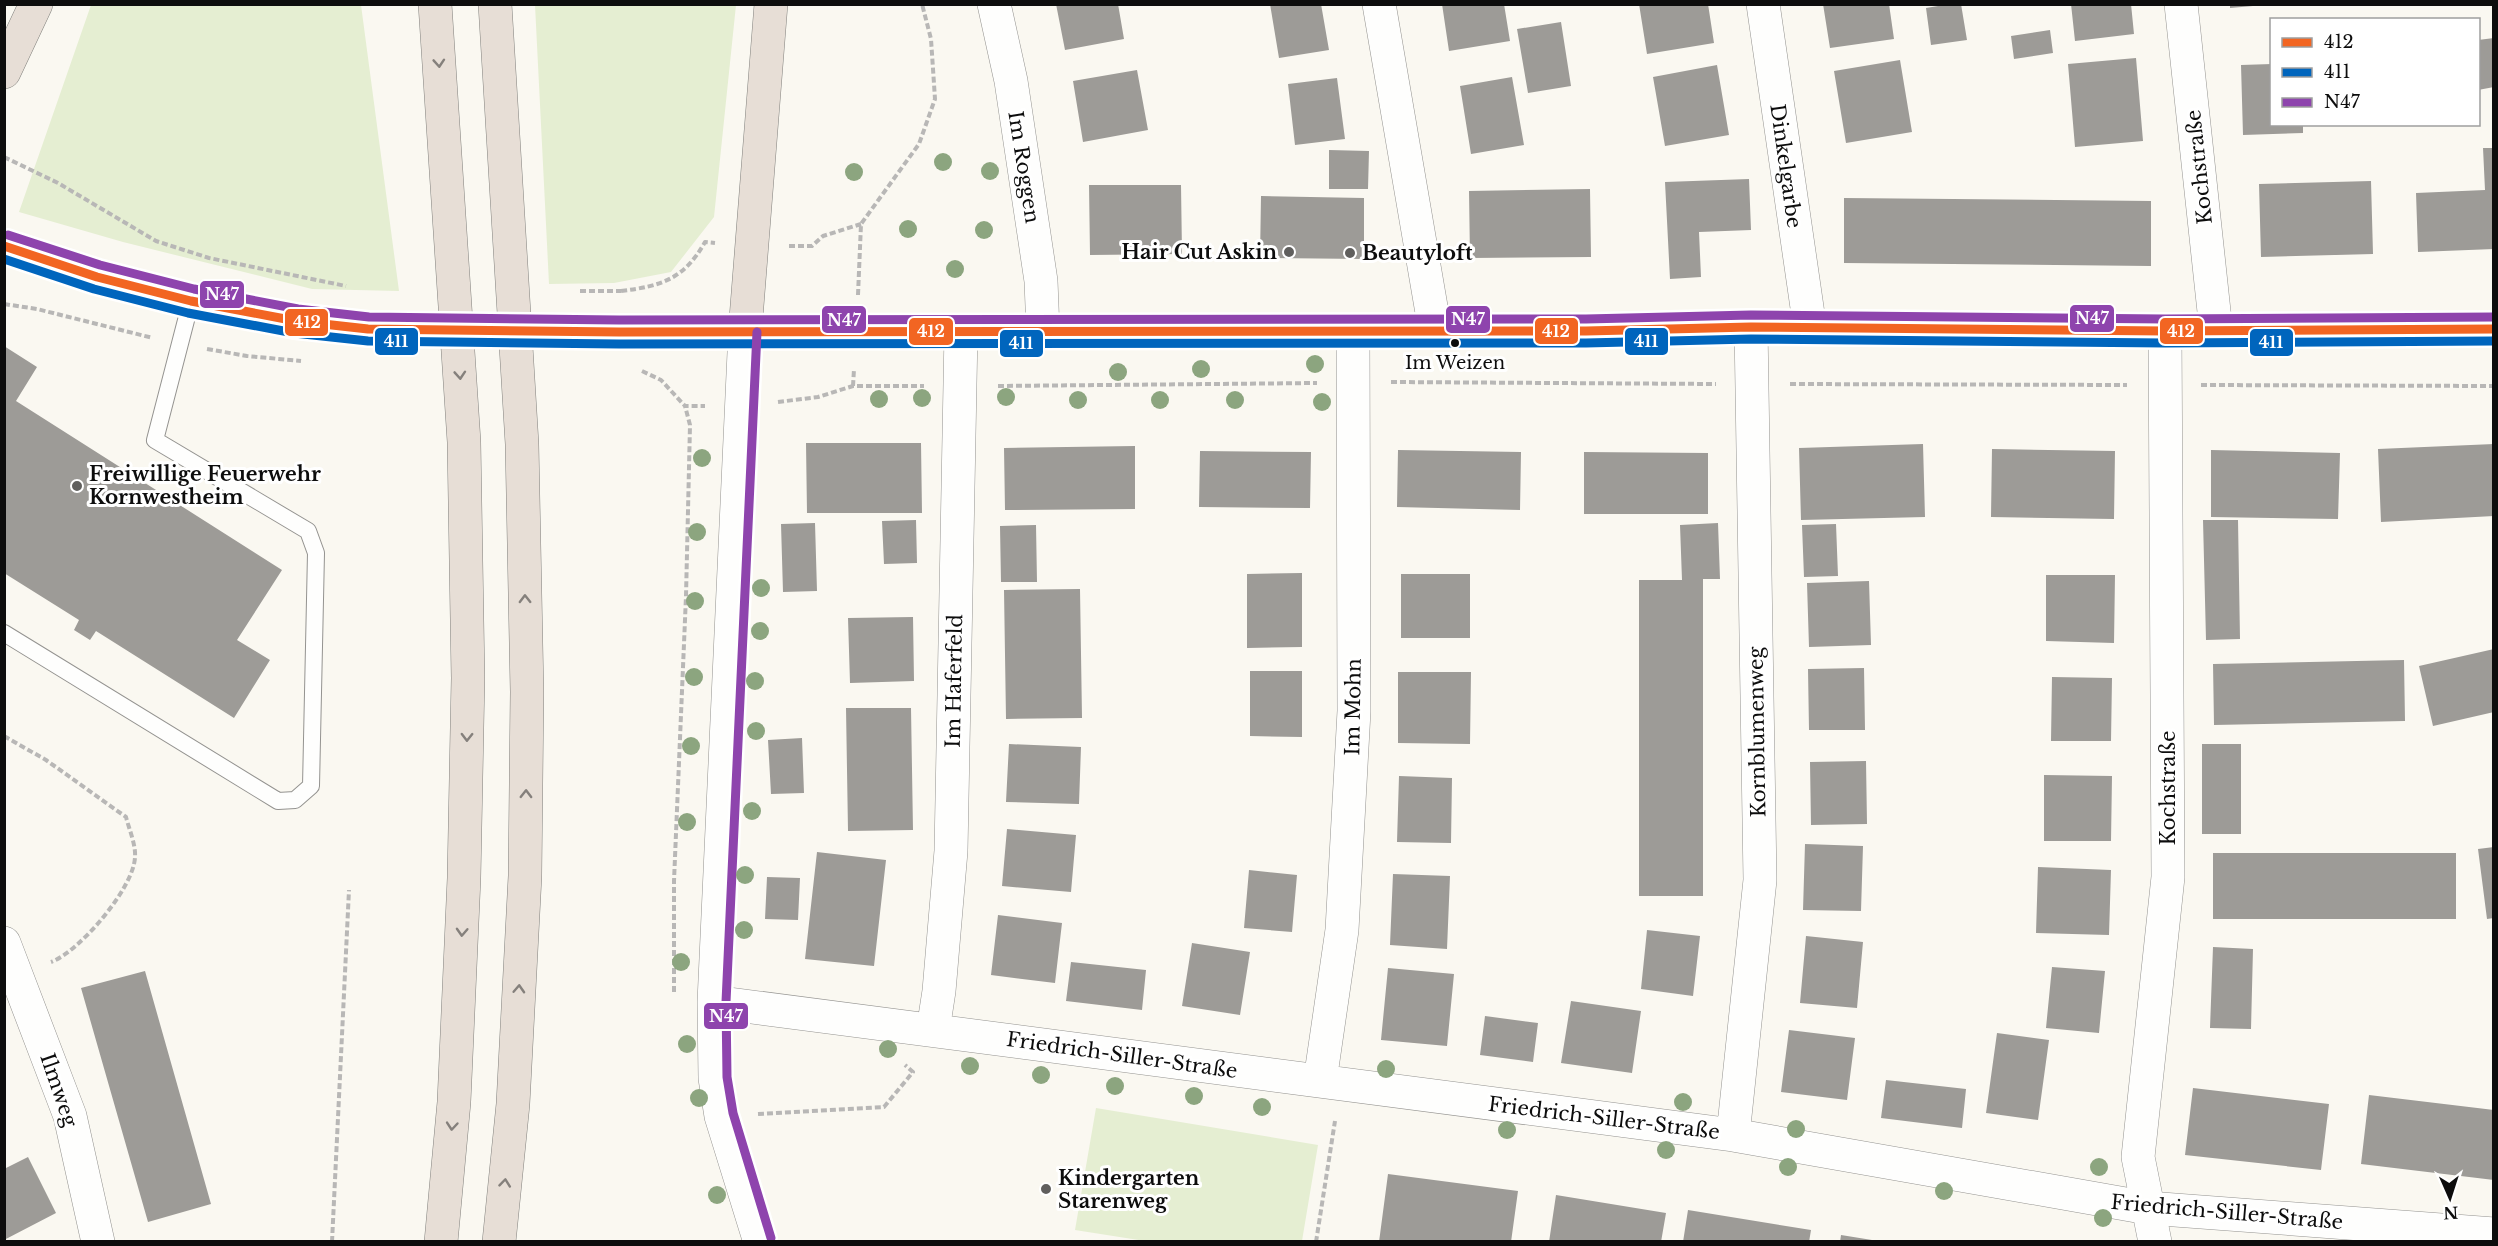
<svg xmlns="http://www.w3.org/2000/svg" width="2498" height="1246" font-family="'Libre Baskerville',serif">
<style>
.green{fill:#e5eed2}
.building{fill:#9d9b97}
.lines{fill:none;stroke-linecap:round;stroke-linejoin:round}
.lane-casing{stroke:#949390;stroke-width:18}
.street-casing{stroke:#949390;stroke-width:34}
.secondary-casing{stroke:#8a8986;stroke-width:34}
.highway-casing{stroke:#81807d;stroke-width:34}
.path{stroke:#b8b7b6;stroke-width:4;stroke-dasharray:6 3;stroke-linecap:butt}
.lane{stroke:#fefefd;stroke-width:16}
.street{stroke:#fefefd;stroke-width:33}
.secondary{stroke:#f4f2e9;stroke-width:33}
.highway{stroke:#e7ded6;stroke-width:33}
.secondary-bridge-casing{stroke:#8a8986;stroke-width:34;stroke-linecap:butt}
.path-bridge{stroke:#b8b7b6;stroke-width:4;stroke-dasharray:6 3;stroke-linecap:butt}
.secondary-bridge{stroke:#f4f2e9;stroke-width:33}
.bus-1-casing{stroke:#fff;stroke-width:14}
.bus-2-casing{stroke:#fff;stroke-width:14}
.bus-3-casing{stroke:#fff;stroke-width:14}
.bus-1{stroke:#f26522;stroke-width:9}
.bus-2{stroke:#0065bd;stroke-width:9}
.bus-3{stroke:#8e44ad;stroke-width:9}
.tree{fill:#8ca57f}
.oneway{stroke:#85807c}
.poi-dot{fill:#605f5d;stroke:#fff;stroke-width:2}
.bus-dot{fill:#0d0d0d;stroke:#fff;stroke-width:2}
.labels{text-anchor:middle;stroke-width:6;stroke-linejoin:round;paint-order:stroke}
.bus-label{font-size:18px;fill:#0d0d0d;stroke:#fff}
.street-label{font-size:20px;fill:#0d0d0d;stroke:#fff}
.poi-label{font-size:20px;font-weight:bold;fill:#0d0d0d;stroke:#fff;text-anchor:start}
.line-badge{stroke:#fff;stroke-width:2}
.badge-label{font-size:16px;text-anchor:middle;font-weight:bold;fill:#fff}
</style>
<rect width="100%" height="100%" fill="#faf8f1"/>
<!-- green -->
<path class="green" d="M91,5H361L399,291L312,289L123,242L19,212Z
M535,5H736L714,217L671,272L614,283L549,284Z
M1096,1108L1318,1145L1302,1241H1145L1075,1230Z"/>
<!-- building -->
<path class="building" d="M1056,4H1118L1124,39L1065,50Z
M1270,4H1321L1329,50L1279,58Z
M1442,4H1504L1510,41L1449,51Z
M1639,4H1708L1714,43L1647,54Z
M1823,4H1889L1894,39L1830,48Z
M1950,4H1961L1967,40L1931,45L1926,8Z
M2071,4H2131L2134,34L2075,41Z
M2230,4H2253V6L2230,8Z
M1561,22L1571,86L1528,93L1517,29Z
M2050,30L2053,53L2014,59L2011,36Z
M2494,38V87L2478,90V40Z
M2136,58L2143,141L2075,147L2068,64Z
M1900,60L1912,132L1846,143L1834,71Z
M2272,64V124H2303V133L2243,135L2241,65Z
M1717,65L1729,135L1665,146L1653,77Z
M1137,70L1148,130L1083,142L1073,81Z
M1512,77L1524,145L1471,154L1460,86Z
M1337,78L1345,139L1295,145L1288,84Z
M2483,148H2494V249L2418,252L2416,193L2485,190Z
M1329,150L1369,151L1368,189H1329Z
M1749,179L1751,230L1699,232L1701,277L1670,279L1665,182Z
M2371,181L2373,254L2261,257L2259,184Z
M1089,185H1181L1182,254L1090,255Z
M1590,189L1591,257L1470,258L1469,191Z
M1261,196L1364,198V259L1260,258Z
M1844,198L2151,201V266L1844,263Z
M4,346L37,367L16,401L282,570L237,640L270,660L234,718L96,631L90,640L74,630L79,620L4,573Z
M806,443H921L922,513H807Z
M1923,444L1925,517L1801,520L1799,448Z
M2494,444V516L2381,522L2378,449Z
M1135,446V509L1005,510L1004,448Z
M1992,449L2115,451L2114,519L1991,517Z
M1398,450L1521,452L1520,510L1397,507Z
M2211,450L2340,453L2338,519L2211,517Z
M1200,451L1311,452L1310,508L1199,507Z
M1584,452L1708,453V514H1584Z
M916,520L917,563L884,564L882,521Z
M2203,520H2238L2240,639L2206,640Z
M815,523L817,591L783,592L781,524Z
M1718,523L1720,579H1703V896H1639V580H1682L1680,525Z
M1836,524L1838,576L1804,577L1802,525Z
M1036,525L1037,582H1001L1000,526Z
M1302,573V647L1247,648V574Z
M1401,574H1470V638H1401Z
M2046,575H2115L2114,643L2046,641Z
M1869,581L1871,645L1809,647L1807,583Z
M1080,589L1082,718L1006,719L1004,590Z
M913,617L914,681L850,683L848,618Z
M2494,649V712L2433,726L2419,666Z
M2404,660L2405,721L2214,725L2213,664Z
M1864,668L1865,730H1809L1808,669Z
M1250,671H1302V737L1250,736Z
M1398,672H1471L1470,744L1398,743Z
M2052,677L2112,678L2111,741H2051Z
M846,708H911L913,830L848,831Z
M802,738L804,793L771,794L768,740Z
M1009,744L1081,747L1079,804L1006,802Z
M2202,744H2241V834H2202Z
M1866,761L1867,824L1811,825L1810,762Z
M2044,775L2112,776L2111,841H2044Z
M1399,776L1452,778L1451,843L1397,842Z
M1007,829L1076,835L1071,892L1002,886Z
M1805,844L1863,846L1861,911L1803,910Z
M2494,847V918L2487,919L2478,849Z
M817,852L886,860L874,966L805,959Z
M2213,853H2456V919H2213Z
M2038,867L2111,870L2109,935L2036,933Z
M1249,870L1297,875L1292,932L1244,928Z
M1393,874L1450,876L1447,949L1390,945Z
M767,877L800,878L798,920L765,919Z
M998,915L1062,923L1055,983L991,975Z
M1647,930L1700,936L1693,996L1641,989Z
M1806,936L1863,942L1857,1008L1800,1003Z
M1192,943L1250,952L1240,1015L1182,1006Z
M2213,947L2253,949L2251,1029L2210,1028Z
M1071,962L1146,970L1142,1010L1066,1001Z
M2052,967L2105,971L2099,1033L2046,1028Z
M1388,968L1454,974L1447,1046L1381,1040Z
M145,971L211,1204L148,1222L81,988Z
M1571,1001L1641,1011L1632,1073L1561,1063Z
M1485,1016L1538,1023L1533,1062L1480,1055Z
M1789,1030L1855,1038L1847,1100L1781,1092Z
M1997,1033L2049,1040L2038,1120L1986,1113Z
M1886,1080L1966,1089L1962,1128L1881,1118Z
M2193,1088L2329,1104L2321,1170L2185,1155Z
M2369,1095L2494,1110V1180L2361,1164Z
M28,1157L56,1213L4,1240V1169Z
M1388,1174L1518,1191L1511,1242H1379Z
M1556,1195L1666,1213L1661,1242H1549Z
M1688,1210L1811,1230L1809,1242H1683Z
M1841,1235L1872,1240V1242H1840Z"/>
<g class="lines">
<defs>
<path id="lane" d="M4,633L278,801L295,800L311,786L316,553L308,531L155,440L191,301"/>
<path id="street" d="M994,4L1011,81L1041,281L1043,331
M1379,4L1435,330
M1763,4L1810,328
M2181,4L2216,330
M745,331L714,1002L715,1078L721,1116L760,1242
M4,943L70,1116L98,1242
M714,1002L1733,1135L2148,1208L2494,1234
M933,1030L939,991L951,851L961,332
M1320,1081L1342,930L1354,711L1353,331
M1733,1135L1760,880L1751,327
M2155,1242L2138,1157L2168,877L2165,331"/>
<path id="secondary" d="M4,246C67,266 128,288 192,302C251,314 309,322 368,329
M619,332L1586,331L1751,327L2165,331L2494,329"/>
<path id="highway" d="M435,4L464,442L468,678L464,878L454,1102L441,1242
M495,4L522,444L527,692L525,876L513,1104L499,1242
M4,72L36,4
M745,331L771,4"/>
</defs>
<!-- lane casing -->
<use href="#lane" class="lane-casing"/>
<!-- street casing -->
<use href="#street" class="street-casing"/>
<!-- secondary casing -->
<use href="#secondary" class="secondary-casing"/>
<!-- highway casing -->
<use href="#highway" class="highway-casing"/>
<!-- path -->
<path class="path" d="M4,157L58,183L156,241L209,258L346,286
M789,246H812L823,236L861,224
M621,291C662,286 684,279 705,242L715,243
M858,295L861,224L919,144L935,99L931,39L922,4
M4,304L37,309L153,338
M207,349L247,356L301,361
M642,371L661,380L685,406H705
M1391,382L1716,384
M1790,384L2127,385
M2201,385L2494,386
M853,386L854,369
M998,386L1317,383
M778,402L818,397L853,386H924
M4,736L46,760L126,817C129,829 136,845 135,857C134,888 79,952 51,962
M674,992V881L686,596L690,425L685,406
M758,1114L884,1107L913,1072L905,1065
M332,1242L349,890
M1316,1242L1335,1121"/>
<!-- lane -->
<use href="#lane" class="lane"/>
<!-- street -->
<use href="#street" class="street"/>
<!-- secondary -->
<use href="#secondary" class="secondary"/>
<!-- highway -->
<use href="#highway" class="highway"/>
<defs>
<path id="secondary-bridge" d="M368,329L619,332"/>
</defs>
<!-- secondary-bridge casing -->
<use href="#secondary-bridge" class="secondary-bridge-casing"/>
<!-- path-bridge -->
<path class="path-bridge" d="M580,291H621"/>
<!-- secondary-bridge -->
<use href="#secondary-bridge" class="secondary-bridge"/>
<defs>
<path id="bus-1" d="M4,246L97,277L191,301L296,321L368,329L619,332L1586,331L1751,327L2165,331L2494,329"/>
<path id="bus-2" d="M4,259L94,289L188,313L294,333L368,341L619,344L1586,343L1751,339L2165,343L2494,341"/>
<path id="bus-3" d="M8,235L100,265L194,289L298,309L369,317L619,320L1586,319L1751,315L2165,319L2494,317
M757,332L726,1002L727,1077L733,1113L771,1238"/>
</defs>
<!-- bus-1 casing -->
<use href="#bus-1" class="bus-1-casing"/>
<!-- bus-2 casing -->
<use href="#bus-2" class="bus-2-casing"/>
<!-- bus-3 casing -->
<use href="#bus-3" class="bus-3-casing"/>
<!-- bus-1 -->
<use href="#bus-1" class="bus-1"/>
<!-- bus-2 -->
<use href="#bus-2" class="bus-2"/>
<!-- bus-3 -->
<use href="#bus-3" class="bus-3"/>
</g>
<!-- trees -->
<g class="tree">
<circle cx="943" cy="162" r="9"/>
<circle cx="990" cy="171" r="9"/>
<circle cx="854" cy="172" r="9"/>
<circle cx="908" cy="229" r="9"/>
<circle cx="984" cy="230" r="9"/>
<circle cx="955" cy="269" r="9"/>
<circle cx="1315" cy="364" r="9"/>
<circle cx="1201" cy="369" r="9"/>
<circle cx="1118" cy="372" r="9"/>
<circle cx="1006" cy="397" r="9"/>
<circle cx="922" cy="398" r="9"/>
<circle cx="879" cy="399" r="9"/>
<circle cx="1078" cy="400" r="9"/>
<circle cx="1160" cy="400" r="9"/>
<circle cx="1235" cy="400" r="9"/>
<circle cx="1322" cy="402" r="9"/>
<circle cx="702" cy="458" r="9"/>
<circle cx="697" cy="532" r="9"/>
<circle cx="761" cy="588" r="9"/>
<circle cx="695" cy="601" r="9"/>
<circle cx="760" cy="631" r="9"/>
<circle cx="694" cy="677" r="9"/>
<circle cx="755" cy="681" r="9"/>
<circle cx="756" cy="731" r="9"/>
<circle cx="691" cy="746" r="9"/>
<circle cx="752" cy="811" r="9"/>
<circle cx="687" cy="822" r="9"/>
<circle cx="745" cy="875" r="9"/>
<circle cx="744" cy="930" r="9"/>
<circle cx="681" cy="962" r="9"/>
<circle cx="687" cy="1044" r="9"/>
<circle cx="888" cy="1049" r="9"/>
<circle cx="970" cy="1066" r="9"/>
<circle cx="1386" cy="1069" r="9"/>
<circle cx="1041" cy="1075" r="9"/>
<circle cx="1115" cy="1086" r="9"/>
<circle cx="1194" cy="1096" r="9"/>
<circle cx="699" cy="1098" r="9"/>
<circle cx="1683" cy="1102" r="9"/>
<circle cx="1262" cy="1107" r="9"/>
<circle cx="1796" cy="1129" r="9"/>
<circle cx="1507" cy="1130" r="9"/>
<circle cx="1666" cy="1150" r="9"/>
<circle cx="1788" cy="1167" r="9"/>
<circle cx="2099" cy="1167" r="9"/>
<circle cx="1944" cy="1191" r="9"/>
<circle cx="717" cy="1195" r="9"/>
<circle cx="2103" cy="1218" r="9"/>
</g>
<!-- one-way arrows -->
<defs><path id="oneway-chevron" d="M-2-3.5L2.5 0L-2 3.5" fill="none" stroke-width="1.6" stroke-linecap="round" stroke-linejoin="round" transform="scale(1.5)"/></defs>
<g class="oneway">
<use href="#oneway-chevron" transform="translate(439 63) rotate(86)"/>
<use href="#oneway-chevron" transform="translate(460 375) rotate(86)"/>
<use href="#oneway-chevron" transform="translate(525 599) rotate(-91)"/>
<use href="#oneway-chevron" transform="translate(467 737) rotate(91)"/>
<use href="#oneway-chevron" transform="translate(526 794) rotate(-89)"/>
<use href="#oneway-chevron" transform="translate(462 932) rotate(93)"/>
<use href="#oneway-chevron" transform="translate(519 989) rotate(-87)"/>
<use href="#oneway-chevron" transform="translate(452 1126) rotate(95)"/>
<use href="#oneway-chevron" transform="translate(505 1183) rotate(-84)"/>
</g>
<!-- markers -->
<g class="poi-dot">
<circle cx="1289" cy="252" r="6"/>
<circle cx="1350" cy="253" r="6"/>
<circle cx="77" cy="486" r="6"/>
<circle cx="1046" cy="1189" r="6"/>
</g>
<circle class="bus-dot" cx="1455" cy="343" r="5"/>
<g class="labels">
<!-- bus labels -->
<g class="bus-label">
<text x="1455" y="369">Im Weizen</text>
</g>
<!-- street labels -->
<g class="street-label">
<text transform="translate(1786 166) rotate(82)" y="7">Dinkelgarbe</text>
<text transform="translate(1024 167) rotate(81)" y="7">Im Roggen</text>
<text transform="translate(2199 167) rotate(-96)" y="7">Kochstraße</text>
<text transform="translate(954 681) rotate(-89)" y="7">Im Haferfeld</text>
<text transform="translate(1353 707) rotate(-89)" y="7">Im Mohn</text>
<text transform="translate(1757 732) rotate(-91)" y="7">Kornblumenweg</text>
<text transform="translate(2168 788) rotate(-90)" y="7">Kochstraße</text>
<text transform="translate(1122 1055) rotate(8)" y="7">Friedrich-Siller-Straße</text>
<text transform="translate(59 1090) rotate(71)" y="7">Ilmweg</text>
<text transform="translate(1604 1118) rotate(7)" y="7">Friedrich-Siller-Straße</text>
<text transform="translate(2227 1212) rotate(5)" y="7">Friedrich-Siller-Straße</text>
</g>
<!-- poi labels -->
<g class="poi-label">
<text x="1277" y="259" text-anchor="end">Hair Cut Askin</text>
<text x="1362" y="260">Beautyloft</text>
<text x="89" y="481">Freiwillige Feuerwehr<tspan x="89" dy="23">Kornwestheim</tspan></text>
<text x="1058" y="1185">Kindergarten<tspan x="1058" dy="23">Starenweg</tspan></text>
</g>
</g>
<g class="line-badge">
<rect x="199" y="280" width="46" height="29" rx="6" fill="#8e44ad"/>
<rect x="2069" y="304" width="46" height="29" rx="6" fill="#8e44ad"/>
<rect x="1445" y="305" width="46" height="29" rx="6" fill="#8e44ad"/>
<rect x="821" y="305" width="46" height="29" rx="6" fill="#8e44ad"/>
<rect x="284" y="308" width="45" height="29" rx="6" fill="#f26522"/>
<rect x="2159" y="317" width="45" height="28" rx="6" fill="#f26522"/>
<rect x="1534" y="317" width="45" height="28" rx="6" fill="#f26522"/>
<rect x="908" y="317" width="46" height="29" rx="6" fill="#f26522"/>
<rect x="374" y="327" width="45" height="29" rx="6" fill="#0065bd"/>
<rect x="1624" y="327" width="45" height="29" rx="6" fill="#0065bd"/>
<rect x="2249" y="328" width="45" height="29" rx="6" fill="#0065bd"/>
<rect x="999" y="329" width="45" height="29" rx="6" fill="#0065bd"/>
<rect x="703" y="1002" width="46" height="28" rx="6" fill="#8e44ad"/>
</g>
<g class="badge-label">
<text x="222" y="300">N47</text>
<text x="2092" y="324">N47</text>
<text x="1468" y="325">N47</text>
<text x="844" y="326">N47</text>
<text x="307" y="328">412</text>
<text x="2181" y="337">412</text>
<text x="1556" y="337">412</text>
<text x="931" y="337">412</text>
<text x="396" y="347">411</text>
<text x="1646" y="347">411</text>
<text x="2271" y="348">411</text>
<text x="1021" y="349">411</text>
<text x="726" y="1022">N47</text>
</g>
<!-- border -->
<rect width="2498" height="1246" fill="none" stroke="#0d0d0d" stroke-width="12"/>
<!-- legend -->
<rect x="2270" y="18" width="210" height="108" fill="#ffffff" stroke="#9e9e9e" stroke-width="1.5"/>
<rect x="2282" y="38" width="30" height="9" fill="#f26522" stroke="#9e9e9e" stroke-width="1.5"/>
<text x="2324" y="48" font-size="18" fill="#0d0d0d">412</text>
<rect x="2282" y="68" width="30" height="9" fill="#0065bd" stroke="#9e9e9e" stroke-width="1.5"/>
<text x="2324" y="78" font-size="18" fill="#0d0d0d">411</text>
<rect x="2282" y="98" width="30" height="9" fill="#8e44ad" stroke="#9e9e9e" stroke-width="1.5"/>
<text x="2324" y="108" font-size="18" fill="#0d0d0d">N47</text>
<!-- north arrow -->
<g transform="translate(2450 1198) rotate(177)" stroke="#ffffff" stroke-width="4.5" paint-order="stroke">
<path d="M0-4.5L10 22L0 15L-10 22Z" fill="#0d0d0d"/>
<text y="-9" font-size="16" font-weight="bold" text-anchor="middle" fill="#0d0d0d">N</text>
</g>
</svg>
